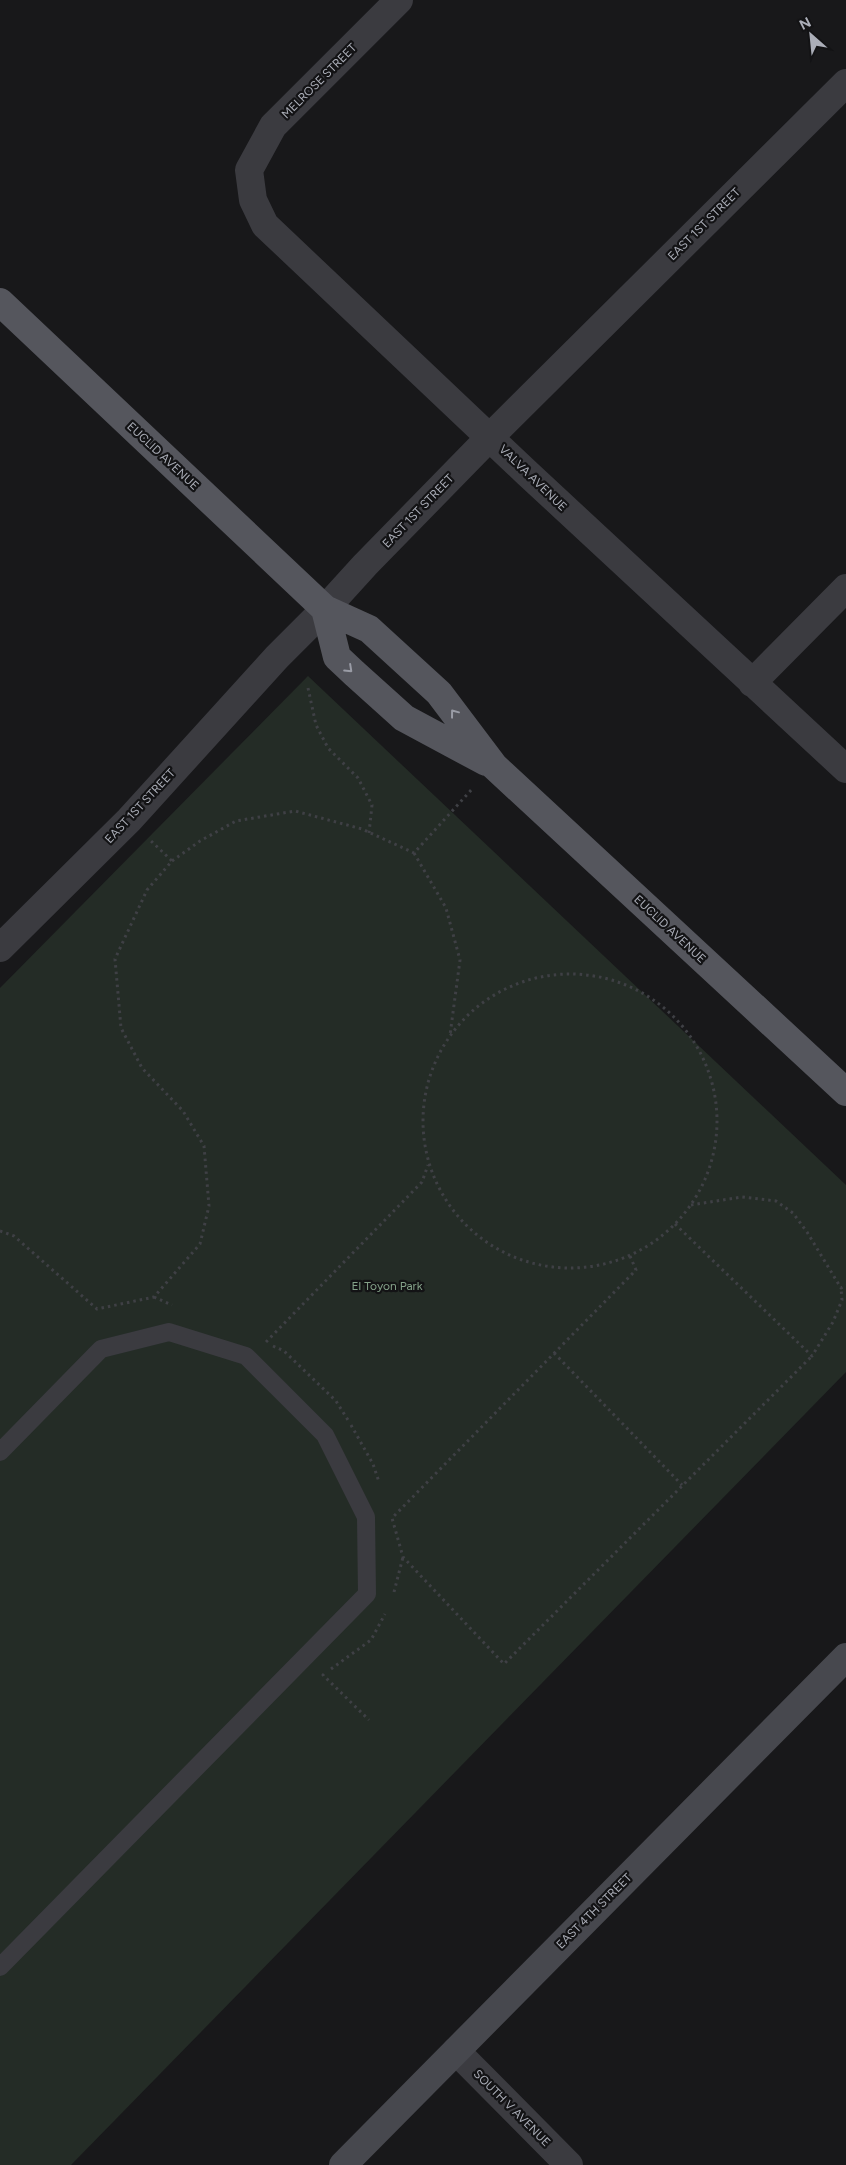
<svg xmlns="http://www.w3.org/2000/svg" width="846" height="2165" font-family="Figtree,sans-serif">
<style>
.green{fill:#242c26}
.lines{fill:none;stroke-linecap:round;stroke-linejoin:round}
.path{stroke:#3f4045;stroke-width:3;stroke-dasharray:2.5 4;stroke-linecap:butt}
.lane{stroke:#3b3b40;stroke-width:18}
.street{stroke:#3b3b40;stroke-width:28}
.secondary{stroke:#47484e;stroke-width:28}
.primary{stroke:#55565d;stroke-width:28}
.oneway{stroke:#9a9ca6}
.labels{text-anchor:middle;stroke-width:4.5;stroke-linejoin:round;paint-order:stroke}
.street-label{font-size:12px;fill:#abaeb8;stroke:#131315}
.park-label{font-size:12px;fill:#84a189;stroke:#131315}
</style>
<rect width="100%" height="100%" fill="#18181a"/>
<!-- green -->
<path class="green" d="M308,676L846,1185V1372L71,2165H0V988Z"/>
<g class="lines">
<!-- path -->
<path class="path" d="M308,688L316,725L328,748L358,778L372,805L369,833
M414,853L446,908L460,960L450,1035
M172,861L200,841L236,821L295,811L362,829L414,853L473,788
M423 1121a147 147 0 1 1 294 0a147 147 0 1 1-294 0Z
M691,1205L742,1197L776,1201L793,1213L807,1232L841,1288L846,1285
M675,1224L812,1356L833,1322L842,1300L841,1288
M0,1231L14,1236L97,1309L154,1297L200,1244L209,1206L204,1146L183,1111L142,1068L121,1028L115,959L147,890L172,861L150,840
M630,1256L636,1270L392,1518L403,1557L504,1664L812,1356
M154,1297L172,1305
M266,1342L422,1182L428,1165
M273,1346L284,1351L336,1401L348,1420
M554,1353L682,1485
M351,1425L373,1464L379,1482
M394,1592L403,1557
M331,1669L371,1640L385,1614
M324,1674L323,1675L369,1720"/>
<!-- lane -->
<path class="lane" d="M0,1452L101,1349L169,1332L246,1356L325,1435L366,1517L367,1594L0,1967"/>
<!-- street -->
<path class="street" d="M399,0L273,126L249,170L253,200L265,225L527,473L846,769
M752,683L846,588
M0,948L129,820L277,657L325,609L365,565L490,437L846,83
M456,2051L569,2165"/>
<!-- secondary -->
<path class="secondary" d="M343,2165L846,1657"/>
<!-- primary -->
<path class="primary" d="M0,302L325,609L369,629L439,693L494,766L846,1092
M325,609L337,657L354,673L404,718L486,762"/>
</g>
<!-- one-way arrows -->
<defs><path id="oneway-chevron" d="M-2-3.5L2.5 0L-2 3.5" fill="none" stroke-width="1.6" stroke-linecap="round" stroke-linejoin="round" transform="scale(1.25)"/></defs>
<g class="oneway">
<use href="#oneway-chevron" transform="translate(349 669) rotate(43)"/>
<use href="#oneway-chevron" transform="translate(454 713) rotate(-127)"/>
</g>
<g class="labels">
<!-- street labels -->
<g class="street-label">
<text transform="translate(319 81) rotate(-45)" y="4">MELROSE STREET</text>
<text transform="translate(704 224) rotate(-45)" y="4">EAST 1ST STREET</text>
<text transform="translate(163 456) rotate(43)" y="4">EUCLID AVENUE</text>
<text transform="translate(533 478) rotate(44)" y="4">VALVA AVENUE</text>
<text transform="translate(418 511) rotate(-46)" y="4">EAST 1ST STREET</text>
<text transform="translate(140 806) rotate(-47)" y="4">EAST 1ST STREET</text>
<text transform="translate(670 929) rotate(43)" y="4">EUCLID AVENUE</text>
<text transform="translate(594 1911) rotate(-45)" y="4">EAST 4TH STREET</text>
<text transform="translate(512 2108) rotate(45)" y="4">SOUTH V AVENUE</text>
</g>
<!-- park labels -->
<g class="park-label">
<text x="387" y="1290">El Toyon Park</text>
</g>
</g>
<!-- north arrow -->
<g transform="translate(811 35) rotate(333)" stroke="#131315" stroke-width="4" paint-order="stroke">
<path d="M0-4L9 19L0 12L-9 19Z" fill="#abaeb8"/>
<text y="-8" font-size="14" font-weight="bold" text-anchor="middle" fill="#abaeb8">N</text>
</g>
</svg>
